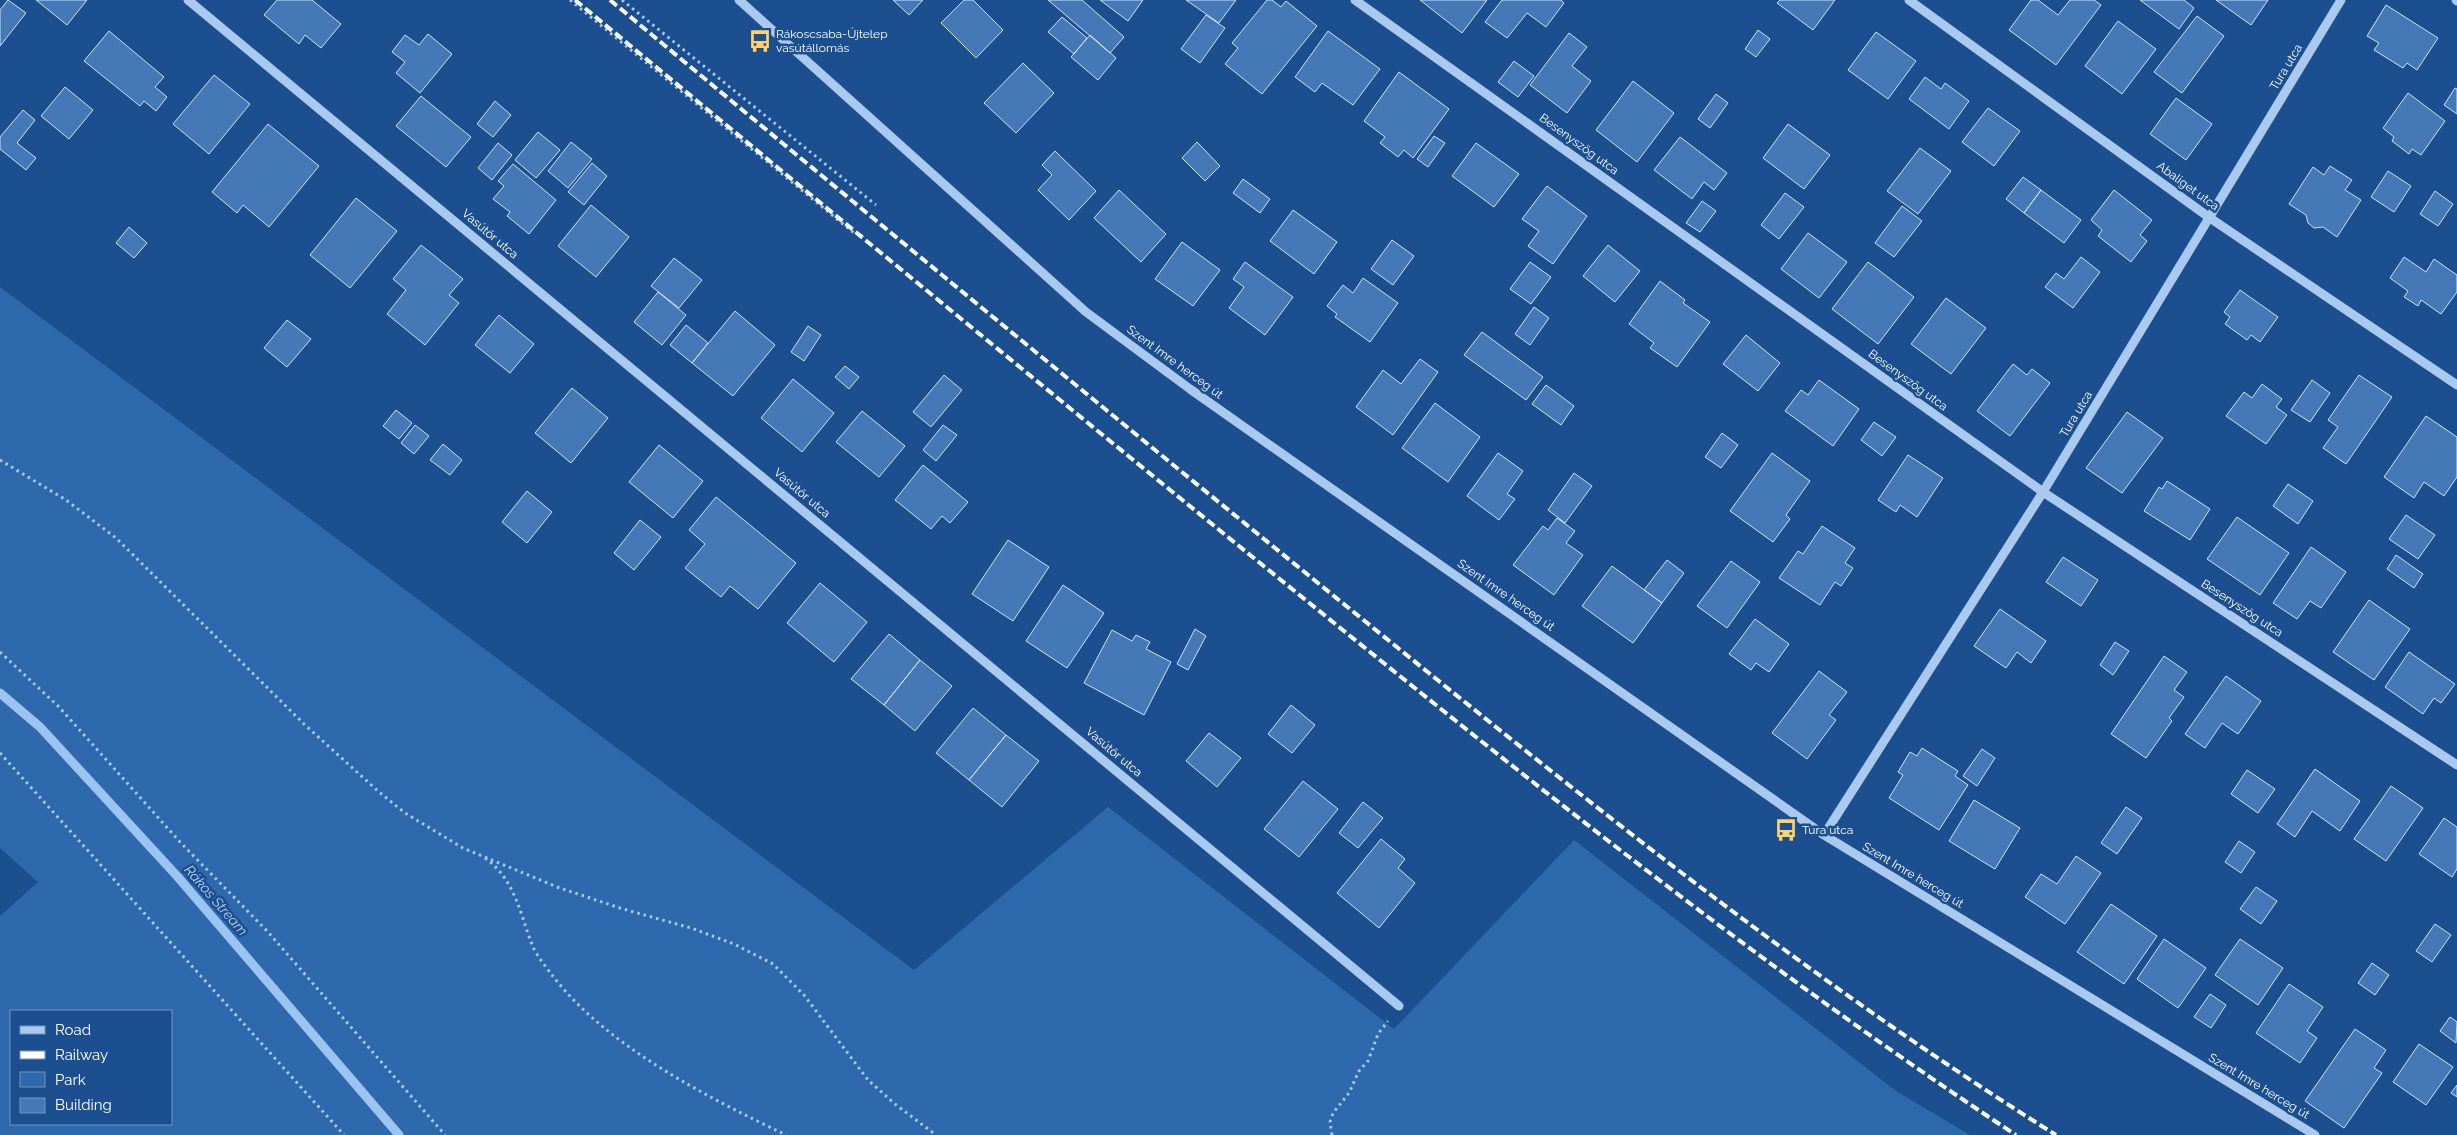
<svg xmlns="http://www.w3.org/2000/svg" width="2457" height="1135" font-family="Raleway,sans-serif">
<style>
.green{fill:#2e69ad;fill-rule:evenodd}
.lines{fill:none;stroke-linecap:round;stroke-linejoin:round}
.stream{stroke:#9cc4f0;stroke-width:9}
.building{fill:#4478b7;stroke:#cfe3fa}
.path{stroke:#a9c9ee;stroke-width:3;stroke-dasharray:2.5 4;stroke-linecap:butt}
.minor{stroke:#a9c9ee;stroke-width:9}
.rail{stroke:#fff;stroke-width:4;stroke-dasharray:9 4;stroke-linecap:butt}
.labels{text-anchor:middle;stroke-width:5;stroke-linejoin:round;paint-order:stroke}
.poi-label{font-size:12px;fill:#fff;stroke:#1b4f8f;text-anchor:start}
.street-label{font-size:12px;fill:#fff;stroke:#1b4f8f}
.water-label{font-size:14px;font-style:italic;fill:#b5d3f5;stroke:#1b4f8f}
</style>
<rect width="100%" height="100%" fill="#1b4f8f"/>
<!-- green -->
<path class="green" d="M0,287L914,970L1108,807L1394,1029L1574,840L1896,1091L1970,1135H0V916L38,882L0,848ZM11,1011H171V1124H11Z"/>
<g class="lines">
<!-- stream -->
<path class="stream" d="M0,693L40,727L177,876L399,1135"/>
</g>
<!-- building -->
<path class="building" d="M8,0L26,13L0,46V10Z
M36,0H87L67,25Z
M277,0H312L341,24L321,48L305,35L299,44L264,15Z
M893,0H923L909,15Z
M964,0H973L1003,30L976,58L941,23Z
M1048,0H1082L1124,37L1110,53Z
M1100,0H1143L1128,21Z
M1186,0H1236L1219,23Z
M1267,0H1272L1281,7L1286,1L1317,26L1262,94L1225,64L1238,48L1232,43Z
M1420,0H1487L1462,33Z
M1502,0H1561L1564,3L1546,27L1527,13L1507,38L1485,22Z
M1780,0H1835L1813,30L1777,3Z
M2031,0H2038L2058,15L2070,0H2094L2101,5L2056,65L2009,30Z
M2140,0H2184L2194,8L2179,29Z
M2216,0H2268L2251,25Z
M2386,5L2438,38L2417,70L2407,63L2403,68L2374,50L2379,43L2367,36Z
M1206,15L1225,28L1200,63L1181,49Z
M2197,16L2224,36L2182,93L2154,72Z
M1062,17L1087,38L1074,54L1048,32Z
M2118,21L2156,49L2122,94L2085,66Z
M1758,30L1770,39L1756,57L1745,49Z
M109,31L164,77L155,87L167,97L156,111L144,101L140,106L84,61Z
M1328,31L1380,69L1353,105L1322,83L1315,92L1295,77Z
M1876,32L1916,61L1888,99L1848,70Z
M1569,33L1587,47L1572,66L1591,81L1567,113L1530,85Z
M428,34L452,54L420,93L396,73L405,62L392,52L405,35L419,45Z
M1090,35L1116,58L1098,80L1071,57Z
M1514,61L1534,76L1518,97L1498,82Z
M1023,63L1054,93L1016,133L984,103Z
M1399,72L1449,109L1413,158L1404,150L1398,157L1380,143L1385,137L1364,121Z
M214,75L250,104L209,154L173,124Z
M1925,77L1941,89L1945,83L1969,101L1949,129L1909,99Z
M1633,81L1674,113L1637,162L1596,130Z
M65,87L93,110L69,139L41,116Z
M2455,88L2457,89V114L2444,105Z
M2408,93L2445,121L2421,155L2412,149L2409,154L2392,141L2394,137L2383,128Z
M1716,94L1728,103L1710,128L1698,119Z
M421,96L471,137L446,167L396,126Z
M2176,98L2212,124L2186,160L2150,134Z
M495,101L511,115L493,137L477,124Z
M1988,108L2020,131L1994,166L1962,142Z
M23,110L35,120L17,143L36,158L26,170L0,149V137Z
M268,124L319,166L269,227L243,205L237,213L212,192Z
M1788,124L1830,155L1804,189L1763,158Z
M538,132L560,150L536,178L515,160Z
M1434,136L1445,143L1428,167L1417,159Z
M1680,137L1727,173L1714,190L1704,182L1692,199L1654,170Z
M571,142L592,159L568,188L548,171Z
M1197,142L1220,166L1205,181L1182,158Z
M498,143L512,155L492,180L478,168Z
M1476,143L1519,174L1494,207L1452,176Z
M1920,148L1951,171L1918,214L1887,191Z
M1055,151L1096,191L1069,220L1038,190L1052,175L1042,165Z
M592,163L607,176L584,205L568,192Z
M513,164L556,200L529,234L507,216L510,212L493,199L504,186L498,181Z
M2330,166L2352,180L2345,190L2361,200L2337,237L2323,227L2314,228L2308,223L2306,215L2289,204L2313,167L2324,175Z
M2388,171L2411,186L2394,212L2371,197Z
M2023,177L2041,190L2024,213L2006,199Z
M1243,179L1270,199L1260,213L1233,193Z
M1547,186L1587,216L1553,264L1528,246L1539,231L1522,219Z
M1119,190L1166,234L1141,262L1094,218Z
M2041,190L2081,220L2064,243L2024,213Z
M2114,190L2152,220L2140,235L2147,241L2131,262L2098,236L2102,230L2091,220Z
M2435,191L2453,204L2438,226L2420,214Z
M1785,193L1804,207L1779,239L1761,225Z
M356,198L397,231L350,288L310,255Z
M1702,201L1716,211L1700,232L1686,223Z
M591,205L629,237L596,277L558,246Z
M1902,206L1922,221L1894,257L1875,243Z
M1293,210L1337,242L1314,274L1270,241Z
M129,227L147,243L134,258L116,243Z
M1808,233L1847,262L1819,298L1781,269Z
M1392,240L1414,256L1393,285L1371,269Z
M1182,242L1220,270L1193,306L1155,279Z
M421,245L463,279L449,295L459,303L425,345L387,314L406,290L393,279Z
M1608,245L1640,271L1615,302L1583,276Z
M2081,257L2100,272L2073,308L2045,287L2056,273L2064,279Z
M2404,257L2426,272L2434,259L2457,275V292L2441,314L2421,300L2418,306L2404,297L2408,291L2390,278Z
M674,258L702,280L679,308L651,286Z
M1245,262L1293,297L1265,335L1229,308L1244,287L1233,279Z
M1530,262L1551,277L1531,304L1510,289Z
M1868,262L1914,297L1878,344L1832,309Z
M1363,278L1398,303L1370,342L1335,317L1337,314L1327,306L1343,285L1353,293Z
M1660,281L1685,300L1683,303L1710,322L1677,367L1650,348L1654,343L1629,324Z
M2240,290L2278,317L2260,342L2251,335L2247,340L2225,324L2230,317L2224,312Z
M658,292L686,315L662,345L634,322Z
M1946,298L1986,328L1951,374L1911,344Z
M1534,307L1549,318L1530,345L1515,334Z
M735,311L775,345L733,396L692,363Z
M499,315L534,344L510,373L475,345Z
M287,320L311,339L287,367L264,348Z
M686,325L708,343L692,363L670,345Z
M808,326L821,335L804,361L791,352Z
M1482,332L1543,377L1526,400L1464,355Z
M1746,335L1780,363L1758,391L1723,364Z
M1420,359L1438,372L1393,435L1356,407L1383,370L1401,384Z
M2013,364L2027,375L2032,369L2050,383L2010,436L1977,411Z
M845,366L859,377L849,389L835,377Z
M944,375L962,390L931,427L913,412Z
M2359,375L2392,397L2346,464L2323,448L2338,427L2328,420Z
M793,379L834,413L802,452L761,418Z
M1819,380L1859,409L1833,446L1785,411L1801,390L1808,395Z
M2312,380L2330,393L2310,422L2291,410Z
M2262,384L2282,399L2276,407L2287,415L2266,444L2226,416L2244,392L2252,398Z
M1546,385L1574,406L1561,425L1532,404Z
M572,388L608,418L571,463L535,433Z
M1435,403L1480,437L1448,482L1402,448Z
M396,410L412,423L399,439L383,426Z
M862,411L905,446L879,477L836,442Z
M2127,412L2163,438L2122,493L2086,468Z
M2426,416L2457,437V477L2444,496L2424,482L2414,498L2384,477Z
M1874,422L1896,437L1882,456L1861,440Z
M415,425L429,436L414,454L401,443Z
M943,425L957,435L936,461L923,450Z
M1722,433L1738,445L1721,468L1705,457Z
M443,444L462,460L450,475L430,460Z
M659,445L703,481L673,518L629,482Z
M1498,453L1523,471L1507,494L1515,499L1499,520L1467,496Z
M1772,453L1810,481L1786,515L1790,519L1773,542L1730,511Z
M1908,455L1943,478L1917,517L1900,505L1896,512L1878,500Z
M923,465L968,502L950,523L942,516L931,529L895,500Z
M1574,473L1592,486L1565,523L1548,510Z
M2167,481L2210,509L2190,540L2144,511L2159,487L2162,489Z
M2288,484L2313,501L2298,524L2273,506Z
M527,491L552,512L527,543L502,522Z
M716,497L796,563L758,609L730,586L721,597L685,568L705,544L689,530Z
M2406,515L2435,535L2418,559L2389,539Z
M2237,517L2289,553L2260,595L2207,559Z
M1557,518L1575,531L1566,543L1583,555L1554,595L1513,565L1543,526L1548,530Z
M640,520L661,537L634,570L614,553Z
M1822,526L1855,548L1845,563L1853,568L1841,586L1835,582L1820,605L1779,578L1798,551L1803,554Z
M1008,540L1049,567L1013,621L972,594Z
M2311,547L2346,572L2321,608L2310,601L2297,619L2273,603Z
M2396,555L2423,574L2414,588L2387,569Z
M2063,557L2098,580L2081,606L2046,582Z
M1667,560L1684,573L1662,603L1644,590Z
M1731,561L1760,582L1727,628L1697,606Z
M1612,566L1662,603L1633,643L1582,606Z
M820,583L867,622L834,662L787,623Z
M1063,585L1104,613L1067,668L1026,641Z
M2369,600L2410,629L2374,680L2333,652Z
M2000,609L2046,641L2031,663L2017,652L2006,668L1974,646Z
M1755,619L1789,644L1769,672L1756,663L1751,670L1729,654Z
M1195,629L1206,636L1188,670L1177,664Z
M1112,630L1132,641L1136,635L1150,642L1146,649L1171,662L1144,715L1084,683Z
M889,634L920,660L884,705L851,679Z
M2115,642L2129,651L2113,675L2100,665Z
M2409,652L2455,684L2441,703L2434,698L2423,714L2385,687Z
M2164,656L2187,672L2174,690L2184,697L2169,718L2172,721L2146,758L2111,734Z
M920,660L952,686L915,731L884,705Z
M1819,671L1847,692L1829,715L1836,720L1807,759L1772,733Z
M2226,676L2261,701L2238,734L2222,723L2205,748L2185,734Z
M1291,705L1315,725L1292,753L1268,734Z
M973,708L1006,735L969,780L936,753Z
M1209,733L1241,758L1217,787L1186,761Z
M1006,735L1039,761L1002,807L969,780Z
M1922,748L1958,771L1955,776L1968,785L1939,830L1889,798L1903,775L1898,772L1910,752L1917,756Z
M1982,749L1995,758L1977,786L1963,776Z
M2315,769L2360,801L2340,831L2312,811L2295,837L2277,824Z
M2247,770L2275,789L2258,813L2231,794Z
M1303,781L1338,809L1299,857L1264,829Z
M2391,786L2423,808L2386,861L2354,839Z
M1974,800L2020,828L1995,869L1949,841Z
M1363,802L1383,818L1358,848L1339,833Z
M2126,807L2142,818L2117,854L2101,843Z
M2444,818L2457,827V869L2452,877L2419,854Z
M1381,839L1405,859L1398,868L1415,883L1379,928L1337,893Z
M2239,841L2255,852L2241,873L2225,862Z
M2076,856L2101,873L2065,924L2025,897L2041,874L2057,884Z
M2256,887L2277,901L2261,924L2240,909Z
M2111,904L2157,936L2124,984L2077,952Z
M2435,924L2451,935L2432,962L2416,951Z
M2164,939L2206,968L2178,1008L2137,979Z
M2240,939L2283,968L2258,1005L2215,975Z
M2372,963L2389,975L2375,995L2358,983Z
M2289,984L2323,1007L2307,1031L2317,1038L2300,1063L2256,1033Z
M2210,994L2226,1005L2211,1028L2194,1017Z
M2450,1017L2457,1022L2456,1043L2440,1031Z
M2355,1029L2386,1050L2374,1068L2382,1073L2344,1128L2305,1101Z
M2419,1044L2453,1067L2426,1105L2393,1082Z
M2457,1085V1097L2451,1093Z"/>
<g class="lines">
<!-- path -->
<path class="path" d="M570,0L854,233
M622,0L876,205
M0,460L66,500L116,538L304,724L379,792L405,813L463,848L557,887L623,909L691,928L734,944L773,964L804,995L868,1080L895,1104L936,1135
M0,652L59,707L180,842L268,932L445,1135
M0,753L344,1135
M485,858C516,880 520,915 533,947C537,956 546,967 552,975C606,1046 707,1097 786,1135
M1332,1135L1330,1122L1333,1113L1349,1093L1359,1071L1368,1061L1378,1034L1388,1021"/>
<!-- minor -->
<path class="minor" d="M188,0L1399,1006
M739,0L1086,312L1190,389L1824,835L2315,1135
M1355,0L2043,492L2457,765
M1909,0L2210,218L2457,385
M2456,0L2457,1
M1824,835L2043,492L2341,0"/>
<!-- rail -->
<path class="rail" d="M575,0C817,200 1058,400 1302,597C1534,785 1767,971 2016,1135
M610,0C854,203 1099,405 1345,605C1574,791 1805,978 2056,1135"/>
</g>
<!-- icons -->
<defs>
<symbol id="bus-bare" viewBox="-9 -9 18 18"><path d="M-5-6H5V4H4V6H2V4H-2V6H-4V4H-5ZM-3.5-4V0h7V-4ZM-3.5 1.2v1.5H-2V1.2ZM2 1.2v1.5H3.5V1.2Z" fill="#ffd166" stroke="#1b4f8f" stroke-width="2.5" paint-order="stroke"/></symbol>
</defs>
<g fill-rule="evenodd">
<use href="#bus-bare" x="744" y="25" width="32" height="32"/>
<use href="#bus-bare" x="1770" y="814" width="32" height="32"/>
</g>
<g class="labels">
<!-- poi labels -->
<g class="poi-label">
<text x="776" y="38">Rákoscsaba-Újtelep<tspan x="776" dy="14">vasútállomás</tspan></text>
<text x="1802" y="834">Tura utca</text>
</g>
<!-- street labels -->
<g class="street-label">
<text transform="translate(2286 67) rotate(-59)" y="4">Tura utca</text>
<text transform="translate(1579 144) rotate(36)" y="4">Besenyszög utca</text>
<text transform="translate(2188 186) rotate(36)" y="4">Abaliget utca</text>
<text transform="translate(490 234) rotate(40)" y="4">Vasútőr utca</text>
<text transform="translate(1175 362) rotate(36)" y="4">Szent Imre herceg út</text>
<text transform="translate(1908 380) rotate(36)" y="4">Besenyszög utca</text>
<text transform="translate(2076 414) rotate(-59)" y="4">Tura utca</text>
<text transform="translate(802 493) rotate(40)" y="4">Vasútőr utca</text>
<text transform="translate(1506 595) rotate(35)" y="4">Szent Imre herceg út</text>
<text transform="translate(2242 608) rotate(33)" y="4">Besenyszög utca</text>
<text transform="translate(1114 752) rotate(40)" y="4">Vasútőr utca</text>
<text transform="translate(1913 875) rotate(31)" y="4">Szent Imre herceg út</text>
<text transform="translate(2259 1086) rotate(31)" y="4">Szent Imre herceg út</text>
</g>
<!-- water labels -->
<g class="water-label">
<text transform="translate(216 900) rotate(49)" y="5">Rákos Stream</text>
</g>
</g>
<!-- legend -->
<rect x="10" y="1010" width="162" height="115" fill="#1b4f8f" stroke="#7695bc"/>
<rect x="20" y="1026" width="25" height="8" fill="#a9c9ee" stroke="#7695bc"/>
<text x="55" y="1035" font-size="15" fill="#ffffff">Road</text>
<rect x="20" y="1051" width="25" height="8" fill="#ffffff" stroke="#7695bc"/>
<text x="55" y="1060" font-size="15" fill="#ffffff">Railway</text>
<rect x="20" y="1072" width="25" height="15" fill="#2e69ad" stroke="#7695bc"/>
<text x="55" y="1085" font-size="15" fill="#ffffff">Park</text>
<rect x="20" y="1098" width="25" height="15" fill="#4478b7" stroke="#7695bc"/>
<text x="55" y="1110" font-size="15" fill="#ffffff">Building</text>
</svg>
